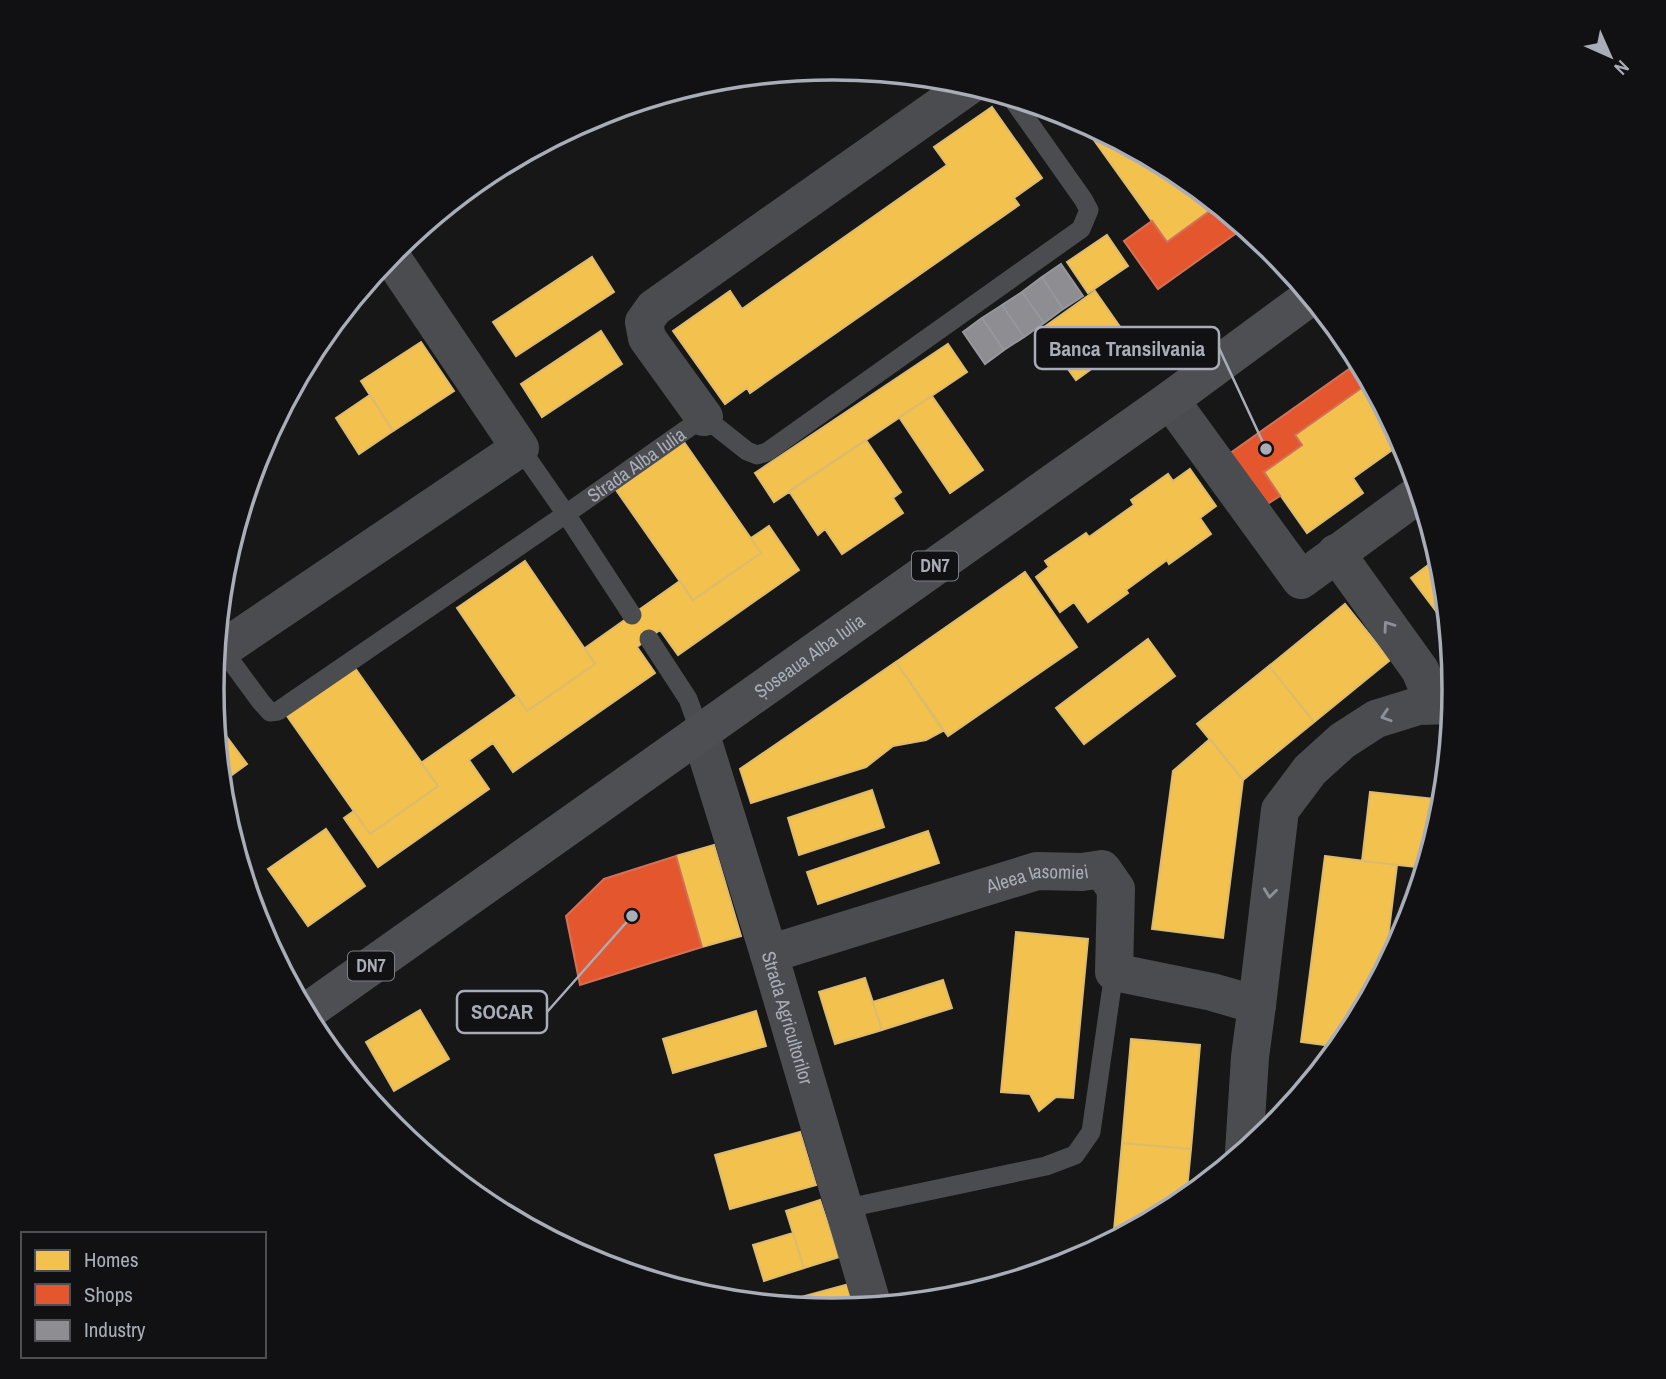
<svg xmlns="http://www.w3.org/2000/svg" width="1666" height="1379" font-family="'Archivo Narrow',sans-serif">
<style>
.homes{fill:#f2c14e;stroke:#dcbb6e;stroke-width:2}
.shops{fill:#e4572e;stroke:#d27157;stroke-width:2}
.industry{fill:#8d8d92;stroke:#95979d;stroke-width:2}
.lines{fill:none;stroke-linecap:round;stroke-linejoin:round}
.lane{stroke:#4b4c50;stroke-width:19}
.street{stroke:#4b4c50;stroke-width:38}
.primary{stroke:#4d4f52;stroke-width:38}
.oneway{stroke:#8c9099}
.labels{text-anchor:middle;stroke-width:7;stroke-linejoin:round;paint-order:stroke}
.shield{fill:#111113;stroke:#7b7e86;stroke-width:2}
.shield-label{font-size:18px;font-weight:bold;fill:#a8adb8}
.street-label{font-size:19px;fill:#a8adb8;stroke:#111113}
.rim{fill:none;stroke:#a8adb8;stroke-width:3.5}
.leader{fill:none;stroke:#a8adb8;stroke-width:2.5}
.callout-dot{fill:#a8adb8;stroke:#111113;stroke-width:2.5}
.callout{fill:#111113;stroke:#a8adb8;stroke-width:2.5}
.callout-label{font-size:21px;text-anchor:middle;font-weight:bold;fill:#a8adb8}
</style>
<rect width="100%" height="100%" fill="#171717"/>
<!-- homes -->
<path class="homes" d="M992,107L1042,178L1014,198L1019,205L750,393L747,388L725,404L673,331L730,291L742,309L947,165L934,147Z
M1099,130L1178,173L1218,205L1167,242L1091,136Z
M1107,235L1128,266L1088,293L1067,262Z
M592,257L614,292L516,356L493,322Z
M1095,291L1130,341L1076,380L1040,330Z
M601,331L622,364L542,417L521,384Z
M421,342L454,391L393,431L361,381Z
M948,344L967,372L774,502L755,473Z
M1370,382L1402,443L1353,478L1363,493L1307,533L1264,472L1302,445L1295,435Z
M370,395L393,431L359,454L336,418Z
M932,396L983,470L950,493L899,417Z
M866,440L901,492L893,498L903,513L842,554L825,529L818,535L789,491Z
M684,442L761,553L693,600L616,490Z
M1190,469L1216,506L1200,518L1211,534L1169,564L1167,560L1126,590L1128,593L1088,622L1074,602L1060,612L1036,577L1049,567L1045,561L1086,533L1089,537L1134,505L1131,500L1168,474L1173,481Z
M769,526L799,570L678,655L660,630L637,647L655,673L513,772L493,743L469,760L489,789L378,867L344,818L354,811L370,834L438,786L421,763L517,696L527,711L595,664L585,648L680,581L693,600L761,553L751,538Z
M1439,557L1442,569L1448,627L1411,578Z
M525,561L595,664L527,711L457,608Z
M1025,572L1077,647L948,736L896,662Z
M1345,604L1390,660L1314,722L1269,666Z
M1148,639L1175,676L1084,744L1056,708Z
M896,662L943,731L926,740L893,746L866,767L751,803L740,769Z
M1269,666L1314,722L1243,780L1197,724Z
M355,668L438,786L370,834L287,716Z
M215,721L247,764L221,783Z
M1210,739L1243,780L1223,938L1152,929L1173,771Z
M872,790L884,827L799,855L788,818Z
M1370,792L1443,800L1442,811L1425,868L1362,861Z
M326,829L365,886L308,926L268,869Z
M928,831L939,863L818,904L807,872Z
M714,845L741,936L702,947L676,856Z
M1325,856L1397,865L1384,971L1349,1035L1339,1047L1301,1042Z
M1016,932L1088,939L1073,1098L1056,1097L1039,1111L1030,1094L1001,1092Z
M865,978L882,1030L835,1044L819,992Z
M943,980L952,1008L882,1030L873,1002Z
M420,1010L449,1059L394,1091L366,1042Z
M756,1011L766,1046L673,1073L663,1039Z
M1131,1039L1200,1045L1191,1149L1122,1143Z
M800,1132L816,1185L730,1209L715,1155Z
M1122,1143L1191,1149L1186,1199L1178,1206L1113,1241Z
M820,1200L839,1257L804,1268L786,1211Z
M793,1233L804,1268L764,1281L753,1245Z
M849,1284L855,1309L833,1311L772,1305Z"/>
<!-- shops -->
<path class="shops" d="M1218,205L1245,227L1158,289L1124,241L1152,221L1167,242Z
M1359,362L1370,382L1295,435L1302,445L1264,472L1280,496L1266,505L1229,454Z
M676,856L702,947L580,985L566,916L604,879Z"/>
<!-- industry -->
<path class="industry" d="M1061,264L1083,296L1063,309L1042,277Z
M1042,277L1063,309L1044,323L1022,292Z
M1022,292L1044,323L1024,337L1002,305Z
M1002,305L1024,337L1004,350L982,318Z
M982,318L1004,350L985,364L963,332Z"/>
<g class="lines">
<!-- lane -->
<g class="lane">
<path d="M520,448L566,514L632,615"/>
<path d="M649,639L688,699L700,732"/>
<path id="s1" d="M222,649L261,702L270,712L278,711L566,514L704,417L747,451L757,455L767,452L1081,229L1089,210L1083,199L1011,97"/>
<path d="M843,1209L1046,1166L1075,1155L1091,1132L1114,972"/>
</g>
<!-- street -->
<g class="street">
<path d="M1170,400L1301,580L1420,493"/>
<path d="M704,417L647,338L644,322L654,308L970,85"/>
<path d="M1336,553L1420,670L1435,705"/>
<path d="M215,654L520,448L390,255"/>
<path id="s2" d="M700,732L769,954L873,1307"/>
<path id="s3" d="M769,954L1037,871L1082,872L1102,869L1116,889L1114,972L1212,992L1257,1005"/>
<path d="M1244,1152L1250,1057L1257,1005L1280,810L1310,770L1342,741L1376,719L1418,706L1453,705"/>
</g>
<!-- primary -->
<path class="primary" id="s4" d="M305,1013L1170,400L1310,297"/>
</g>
<!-- one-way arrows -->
<defs><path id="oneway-chevron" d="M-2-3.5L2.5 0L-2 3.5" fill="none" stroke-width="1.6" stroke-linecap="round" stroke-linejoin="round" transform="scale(1.75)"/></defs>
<g class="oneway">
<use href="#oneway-chevron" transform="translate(1388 626) rotate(-125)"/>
<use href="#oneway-chevron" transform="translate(1386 716) rotate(162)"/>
<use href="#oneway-chevron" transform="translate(1270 893) rotate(97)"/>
</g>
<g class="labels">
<!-- shield labels -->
<g class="shield">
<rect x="912" y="551.5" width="46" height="29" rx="5"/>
<rect x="348" y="951.5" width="46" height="29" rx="5"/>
</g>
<g class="shield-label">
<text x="935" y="572">DN7</text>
<text x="371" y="972">DN7</text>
</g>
<!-- street labels -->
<g class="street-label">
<text dy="7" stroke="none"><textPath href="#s1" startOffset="522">Strada Alba Iulia</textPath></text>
<text dy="7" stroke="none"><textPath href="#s4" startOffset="618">Șoseaua Alba Iulia</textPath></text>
<text dy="7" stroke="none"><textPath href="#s3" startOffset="280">Aleea Iasomiei</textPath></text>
<text dy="7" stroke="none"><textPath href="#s2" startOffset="299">Strada Agricultorilor</textPath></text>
</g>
</g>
<!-- crop -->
<path d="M0 0H1666V1379H0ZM224 689a609 609 0 1 1 1218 0a609 609 0 1 1-1218 0Z" fill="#111113" fill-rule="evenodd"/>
<path class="rim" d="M224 689a609 609 0 1 1 1218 0a609 609 0 1 1-1218 0Z"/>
<!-- callouts -->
<path class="leader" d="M1266 449L1219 348M632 916L547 1012"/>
<g class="callout-dot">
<circle cx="1266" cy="449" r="7"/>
<circle cx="632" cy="916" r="7"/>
</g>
<g class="callout">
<rect x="1035" y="327" width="184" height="42" rx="7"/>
<rect x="457" y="991" width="90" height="42" rx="7"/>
</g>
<g class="callout-label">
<text x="1127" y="356">Banca Transilvania</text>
<text x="502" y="1019">SOCAR</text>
</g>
<!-- legend -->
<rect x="21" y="1232" width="245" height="126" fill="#111113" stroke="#4d4f55" stroke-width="2"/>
<rect x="35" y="1250" width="35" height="21" fill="#f2c14e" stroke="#4d4f55" stroke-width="2"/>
<text x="84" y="1267" font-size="21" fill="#a8adb8">Homes</text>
<rect x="35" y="1284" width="35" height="21" fill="#e4572e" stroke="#4d4f55" stroke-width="2"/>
<text x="84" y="1302" font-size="21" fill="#a8adb8">Shops</text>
<rect x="35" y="1320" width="35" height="21" fill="#8d8d92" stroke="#4d4f55" stroke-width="2"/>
<text x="84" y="1337" font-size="21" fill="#a8adb8">Industry</text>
<!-- north arrow -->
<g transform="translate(1610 56) rotate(135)" stroke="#111113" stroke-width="5" paint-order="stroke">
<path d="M0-5L12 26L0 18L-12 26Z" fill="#a8adb8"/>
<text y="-10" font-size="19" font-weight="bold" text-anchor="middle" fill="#a8adb8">N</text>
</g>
</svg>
